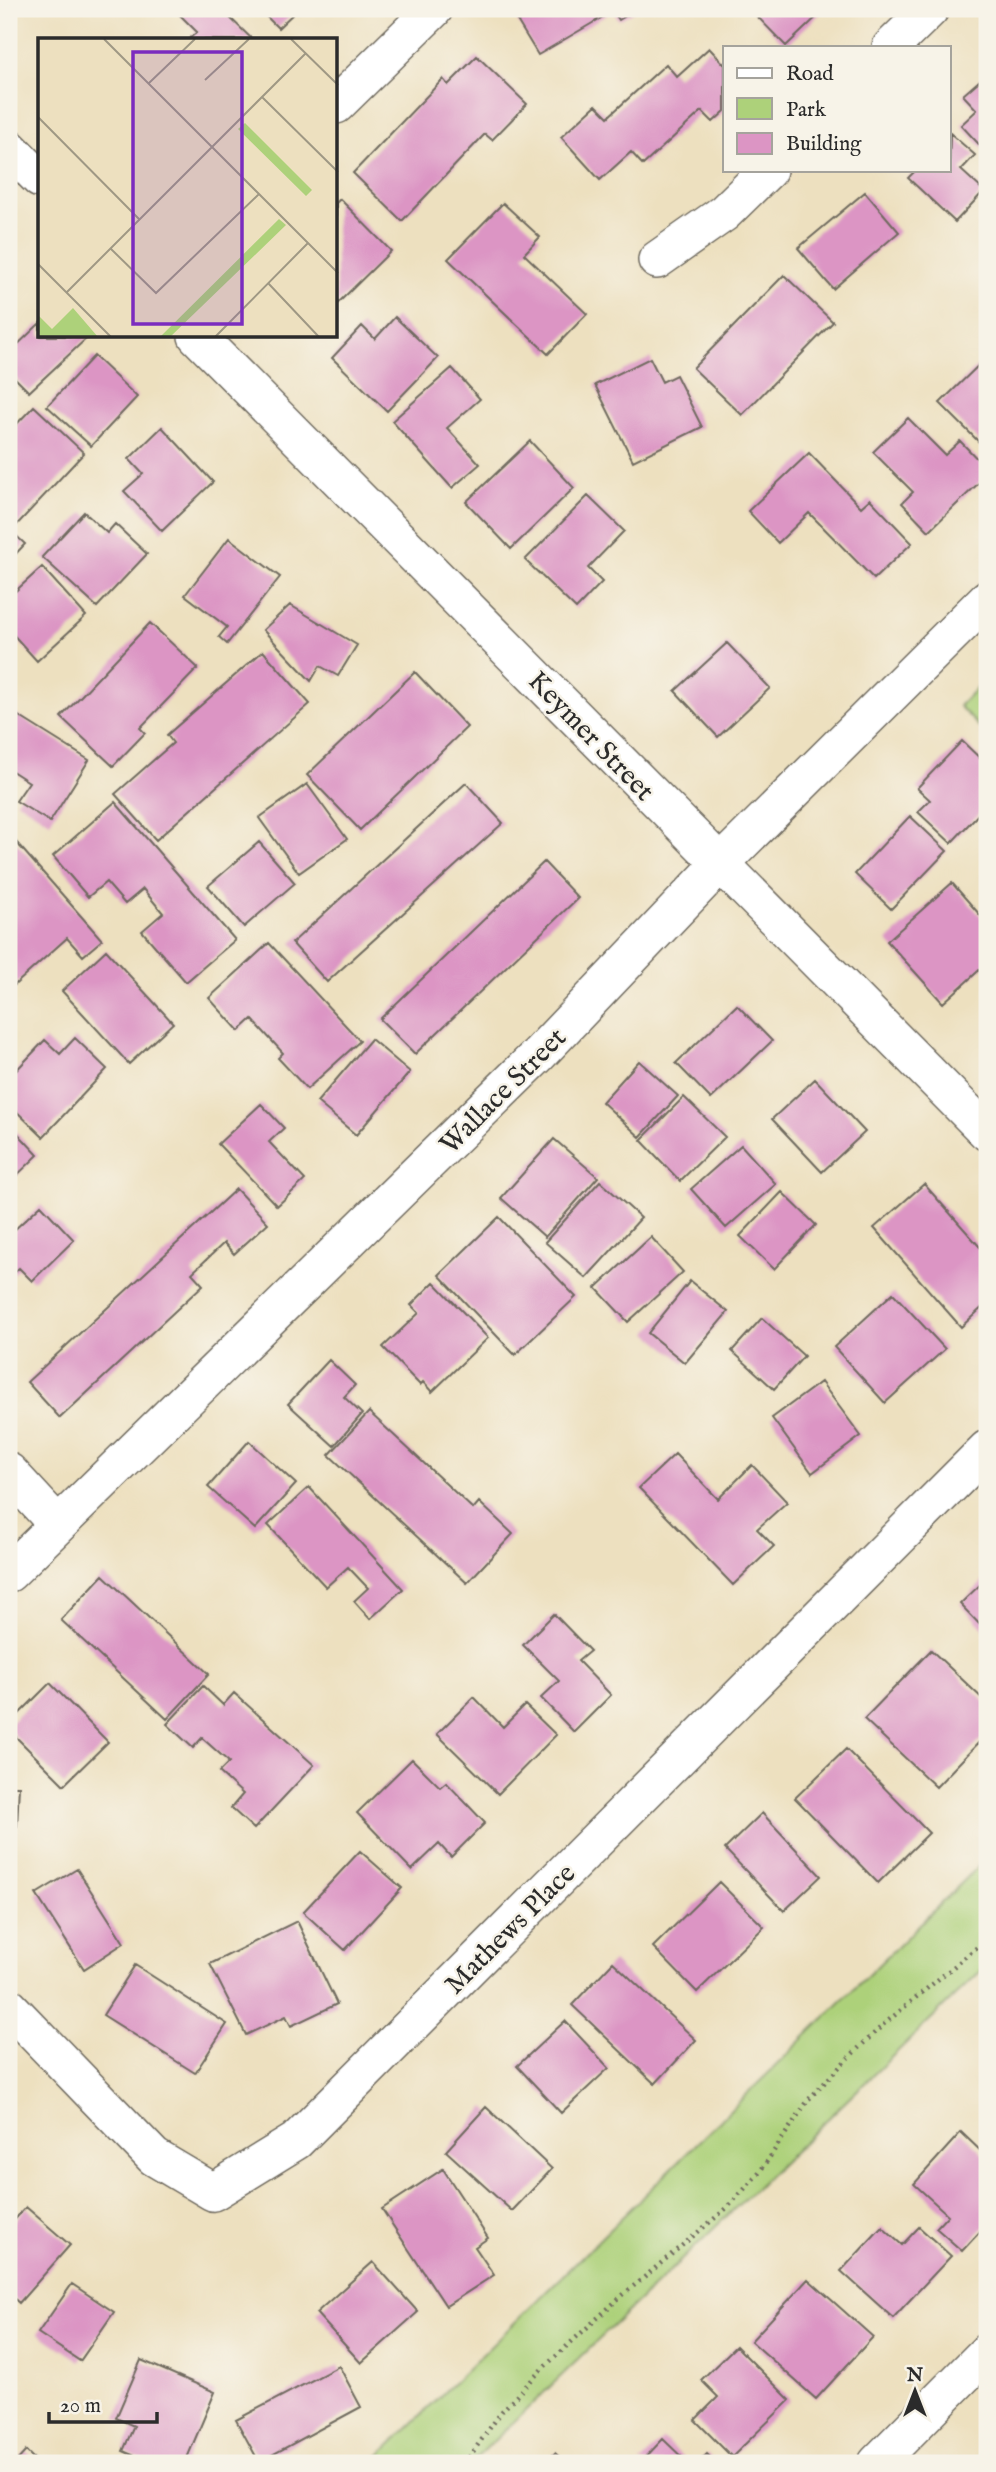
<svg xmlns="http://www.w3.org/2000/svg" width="996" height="2472" font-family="'IM FELL English',serif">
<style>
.green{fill:#add17a;stroke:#6c7e52;stroke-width:2}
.building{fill:#dc95c4}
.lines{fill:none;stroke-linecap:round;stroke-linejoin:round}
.street-casing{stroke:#6f6a5f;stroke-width:40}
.path{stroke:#6f6a5f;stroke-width:4.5;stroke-dasharray:2 5;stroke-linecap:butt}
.street{stroke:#fff;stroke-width:37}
.labels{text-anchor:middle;stroke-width:5;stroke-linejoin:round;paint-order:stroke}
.street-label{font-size:28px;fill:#2b2b2b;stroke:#f7f3e8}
.inset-road{fill:none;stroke:#9f9884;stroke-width:2}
.view{fill:#7b2cbf;fill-opacity:0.15;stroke:#7b2cbf;stroke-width:3.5}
.inset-edge{fill:none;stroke:#2b2b2b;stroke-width:3.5}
</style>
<rect width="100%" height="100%" fill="#f7f3e8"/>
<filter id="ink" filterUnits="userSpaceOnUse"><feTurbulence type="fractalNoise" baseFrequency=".0143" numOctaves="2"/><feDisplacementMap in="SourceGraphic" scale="14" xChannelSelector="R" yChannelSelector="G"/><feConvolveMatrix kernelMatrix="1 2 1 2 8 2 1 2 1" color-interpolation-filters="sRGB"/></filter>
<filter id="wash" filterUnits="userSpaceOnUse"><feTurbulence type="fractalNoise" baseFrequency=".00686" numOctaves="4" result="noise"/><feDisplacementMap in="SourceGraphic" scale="28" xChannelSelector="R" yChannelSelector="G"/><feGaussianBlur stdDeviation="1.57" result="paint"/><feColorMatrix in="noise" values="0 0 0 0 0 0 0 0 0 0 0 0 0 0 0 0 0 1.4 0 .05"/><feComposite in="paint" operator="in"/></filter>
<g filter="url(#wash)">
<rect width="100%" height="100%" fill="#ede0bf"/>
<!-- green -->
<path class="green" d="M987,677V735L959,706Z
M987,1858V1965L471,2463H372Z"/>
<g id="blocks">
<!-- building -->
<path class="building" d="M185,9H221L253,40H188L197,32L179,14Z
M259,9H298L278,28Z
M510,9H637L619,20L613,11L538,55Z
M750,9H825L786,46Z
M709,48L725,65V111L713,122L702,111L643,165L631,152L600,180L561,137L596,105L608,117L666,64L677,77Z
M477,56L527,104L492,140L485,134L402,221L353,173L443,79L448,85Z
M987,74V153L961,125L977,110L963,95Z
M950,133L975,155L961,170L984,191L955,222L908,178L916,170H949Z
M865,192L899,232L833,289L798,248Z
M340,199L391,251L336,305V203Z
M503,203L540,237L524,254L587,314L548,354L448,259Z
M784,275L833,322L742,415L693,368Z
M395,317L438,358L387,411L332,358L362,326L375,339Z
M40,323V336H89L29,392L9,372V353Z
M94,356L137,397L91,446L47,406Z
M987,357V450L940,403Z
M650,358L662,382L676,375L702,427L633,461L595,385Z
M452,368L480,399L447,428L480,464L452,488L392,421Z
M34,406L84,453L11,531L25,544L9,561V432Z
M908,418L945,455L960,441L987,469V475L929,531L902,503L913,492L873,452Z
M162,427L213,482L162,531L124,491L143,474L129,459Z
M530,441L574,488L511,549L466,502Z
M809,453L861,507L870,499L912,543L874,579L809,513L778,543L748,511Z
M588,496L624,531L588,568L602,582L576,609L525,560Z
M84,512L107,533L115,524L147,554L97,607L42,557Z
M229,538L280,577L227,644L219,637L227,627L185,595Z
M42,567L86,616L37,661L9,630V597Z
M290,605L357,645L338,676L320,666L311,681L263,630Z
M150,623L198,668L140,728L145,733L113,766L61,717Z
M727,643L770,688L718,737L675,691Z
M263,651L310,704L156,840L115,794L173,743L167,735Z
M415,672L467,727L360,830L307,775Z
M9,710L89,760L50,822L16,801L29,782L9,769Z
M962,741L987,765V805L951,843L918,812L930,800L917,788Z
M466,783L503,823L327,982L292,943Z
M307,784L347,839L299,873L259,818Z
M115,802L235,940L186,982L142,931L163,913L143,889L125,904L106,882L88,897L53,856Z
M910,816L947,851L891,909L855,874Z
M9,834L102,940L83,956L67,938L9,990Z
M259,842L295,883L244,927L208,886Z
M544,862L578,898L415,1054L380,1019Z
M952,883L987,923V963L943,1003L887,941Z
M269,943L360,1041L307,1089L278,1058L283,1053L252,1019L239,1031L209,998Z
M106,950L173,1023L129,1064L62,991Z
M737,1005L772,1041L711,1099L676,1063Z
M75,1038L107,1069L43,1137L9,1104V1078L45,1040L60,1054Z
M371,1039L410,1072L356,1135L317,1102Z
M639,1061L678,1096L640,1137L602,1102Z
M815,1079L865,1132L822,1172L772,1119Z
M684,1097L725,1137L680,1181L641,1140Z
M261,1104L284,1128L269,1142L305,1180L277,1206L218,1144Z
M9,1124L38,1155L9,1183Z
M554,1139L598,1177L545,1237L501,1198Z
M741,1145L776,1184L726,1228L691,1189Z
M600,1181L641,1218L586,1278L545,1242Z
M924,1184L987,1255V1303L961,1327L874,1228Z
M236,1189L268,1223L234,1254L224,1243L192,1273L203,1285L60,1418L27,1382Z
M782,1192L816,1225L774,1269L740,1236Z
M41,1205L74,1240L32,1281L19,1268L9,1278V1229L12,1232Z
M499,1217L576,1297L515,1355L439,1275Z
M651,1237L683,1272L628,1322L596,1288Z
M690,1281L728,1312L685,1363L648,1333Z
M434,1282L488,1338L432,1392L423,1382L420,1385L383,1347L419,1313L411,1305Z
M893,1293L945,1349L885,1403L834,1347Z
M762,1318L804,1356L774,1389L732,1351Z
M329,1360L355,1385L344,1397L362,1414L334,1446L288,1404Z
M821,1382L861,1436L812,1473L772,1418Z
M369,1412L473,1509L479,1502L513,1534L467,1583L329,1455Z
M249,1441L296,1484L255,1529L208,1487Z
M675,1454L718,1499L752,1465L787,1502L757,1529L774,1546L733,1585L639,1488Z
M309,1487L403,1589L370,1619L354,1601L368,1588L348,1567L326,1587L268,1525Z
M103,1575L209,1674L167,1719L61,1620Z
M987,1578V1632L960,1604Z
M554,1614L590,1651L578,1661L611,1695L574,1732L541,1698L559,1681L523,1645Z
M931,1650L987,1703V1734L936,1787L864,1719Z
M50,1683L108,1742L64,1785L9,1730V1724Z
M203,1686L223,1705L234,1693L314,1765L254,1829L231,1808L243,1794L219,1772L229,1762L202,1738L193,1748L167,1724Z
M474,1697L503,1727L525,1705L556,1735L498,1794L437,1734Z
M846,1749L929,1833L878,1883L795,1798Z
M412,1759L440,1787L446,1782L485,1823L451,1857L439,1844L412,1870L357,1813Z
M9,1786H19L17,1826H9Z
M762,1813L821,1876L784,1911L725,1849Z
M360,1851L402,1888L345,1950L303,1912Z
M77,1869L124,1943L84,1969L36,1894Z
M719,1882L764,1927L697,1992L653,1947Z
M297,1921L337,2004L291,2026L286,2016L246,2035L210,1964Z
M613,1962L696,2040L655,2084L572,2005Z
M135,1965L227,2024L195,2073L103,2015Z
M565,2021L609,2068L561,2113L517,2066Z
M486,2107L552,2169L512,2211L446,2151Z
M961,2132L987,2157V2224L962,2251L936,2228L948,2215L914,2184Z
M443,2169L488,2238L475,2247L494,2275L446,2306L382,2209Z
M26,2207L70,2245L19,2303L9,2294V2226Z
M882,2227L902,2245L919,2227L951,2256L893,2318L841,2271Z
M373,2262L418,2312L361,2363L316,2313Z
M808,2279L873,2337L816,2399L751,2341Z
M72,2284L114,2312L80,2361L38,2333Z
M736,2346L790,2400L732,2457L695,2420L718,2397L701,2380Z
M141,2360L215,2392L185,2463H151L123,2451L134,2426L116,2418Z
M339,2366L361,2407L259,2462L236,2420Z
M663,2439L688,2463H640Z
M26,2451L38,2463H15Z
M555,2453L566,2463H545Z
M707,2454L716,2463H698Z"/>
</g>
</g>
<g filter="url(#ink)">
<use href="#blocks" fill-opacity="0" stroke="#6f6a5f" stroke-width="2"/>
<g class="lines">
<defs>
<path id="street" d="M891,47L930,9
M336,105L434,9
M9,148L40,179
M657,260L724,213L768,170
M197,336L987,1132
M9,1472L58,1525
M9,1573L539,1054L719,865L987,599
M9,2007L154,2157L213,2192L296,2141L987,1449
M877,2463L987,2352"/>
</defs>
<!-- street casing -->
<use href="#street" class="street-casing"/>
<!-- path -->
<path class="path" d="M465,2463L502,2411L542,2369L617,2300L728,2207L759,2173L809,2099L847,2059L884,2024L987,1939"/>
<!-- street -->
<use href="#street" class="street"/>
</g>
</g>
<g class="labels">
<!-- street labels -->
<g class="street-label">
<text transform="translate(592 735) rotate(46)" y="10">Keymer Street</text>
<text transform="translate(502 1090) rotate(-45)" y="10">Wallace Street</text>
<text transform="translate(509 1928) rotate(-45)" y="10">Mathews Place</text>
</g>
</g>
<!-- overview -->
<g transform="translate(38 38)">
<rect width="299" height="299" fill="#ede0bf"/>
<path d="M207,85L274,152L268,158L200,91ZM241,181L248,187L132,299H122ZM35,270L60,299H0V277L14,291Z" fill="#add17a"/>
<path class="inset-road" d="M66,1L300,235M253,1L300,47M167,42L211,1M111,45L157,1M224,59L300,134M0,79L101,181M72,210L118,255L221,156M0,226L73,299M230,245L281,299M29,254L268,15M177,299L270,205"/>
<path class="view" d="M95,14H204V286H95Z"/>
<rect width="299" height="299" class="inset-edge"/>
</g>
<!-- margin -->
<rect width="996" height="2472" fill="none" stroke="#f7f3e8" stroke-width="35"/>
<!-- legend -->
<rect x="723" y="46" width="228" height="126" fill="#f7f3e8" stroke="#a5a39c" stroke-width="2"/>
<rect x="737" y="68" width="35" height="10" fill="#ffffff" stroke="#a5a39c" stroke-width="2"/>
<text x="786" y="80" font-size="21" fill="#2b2b2b">Road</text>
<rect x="737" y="98" width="35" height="21" fill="#add17a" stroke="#a5a39c" stroke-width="2"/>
<text x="786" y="116" font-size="21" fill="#2b2b2b">Park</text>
<rect x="737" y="133" width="35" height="21" fill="#dc95c4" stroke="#a5a39c" stroke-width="2"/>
<text x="786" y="150" font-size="21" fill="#2b2b2b">Building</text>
<!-- north arrow -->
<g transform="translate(915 2391)" stroke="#f7f3e8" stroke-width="5" paint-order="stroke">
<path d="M0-5L12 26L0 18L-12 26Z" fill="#2b2b2b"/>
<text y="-10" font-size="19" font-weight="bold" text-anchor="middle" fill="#2b2b2b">N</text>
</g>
<!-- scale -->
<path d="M49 2412v10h108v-10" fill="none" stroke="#2b2b2b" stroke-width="3.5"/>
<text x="60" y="2412" font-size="21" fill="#2b2b2b" stroke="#f7f3e8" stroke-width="5" paint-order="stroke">20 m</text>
</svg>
